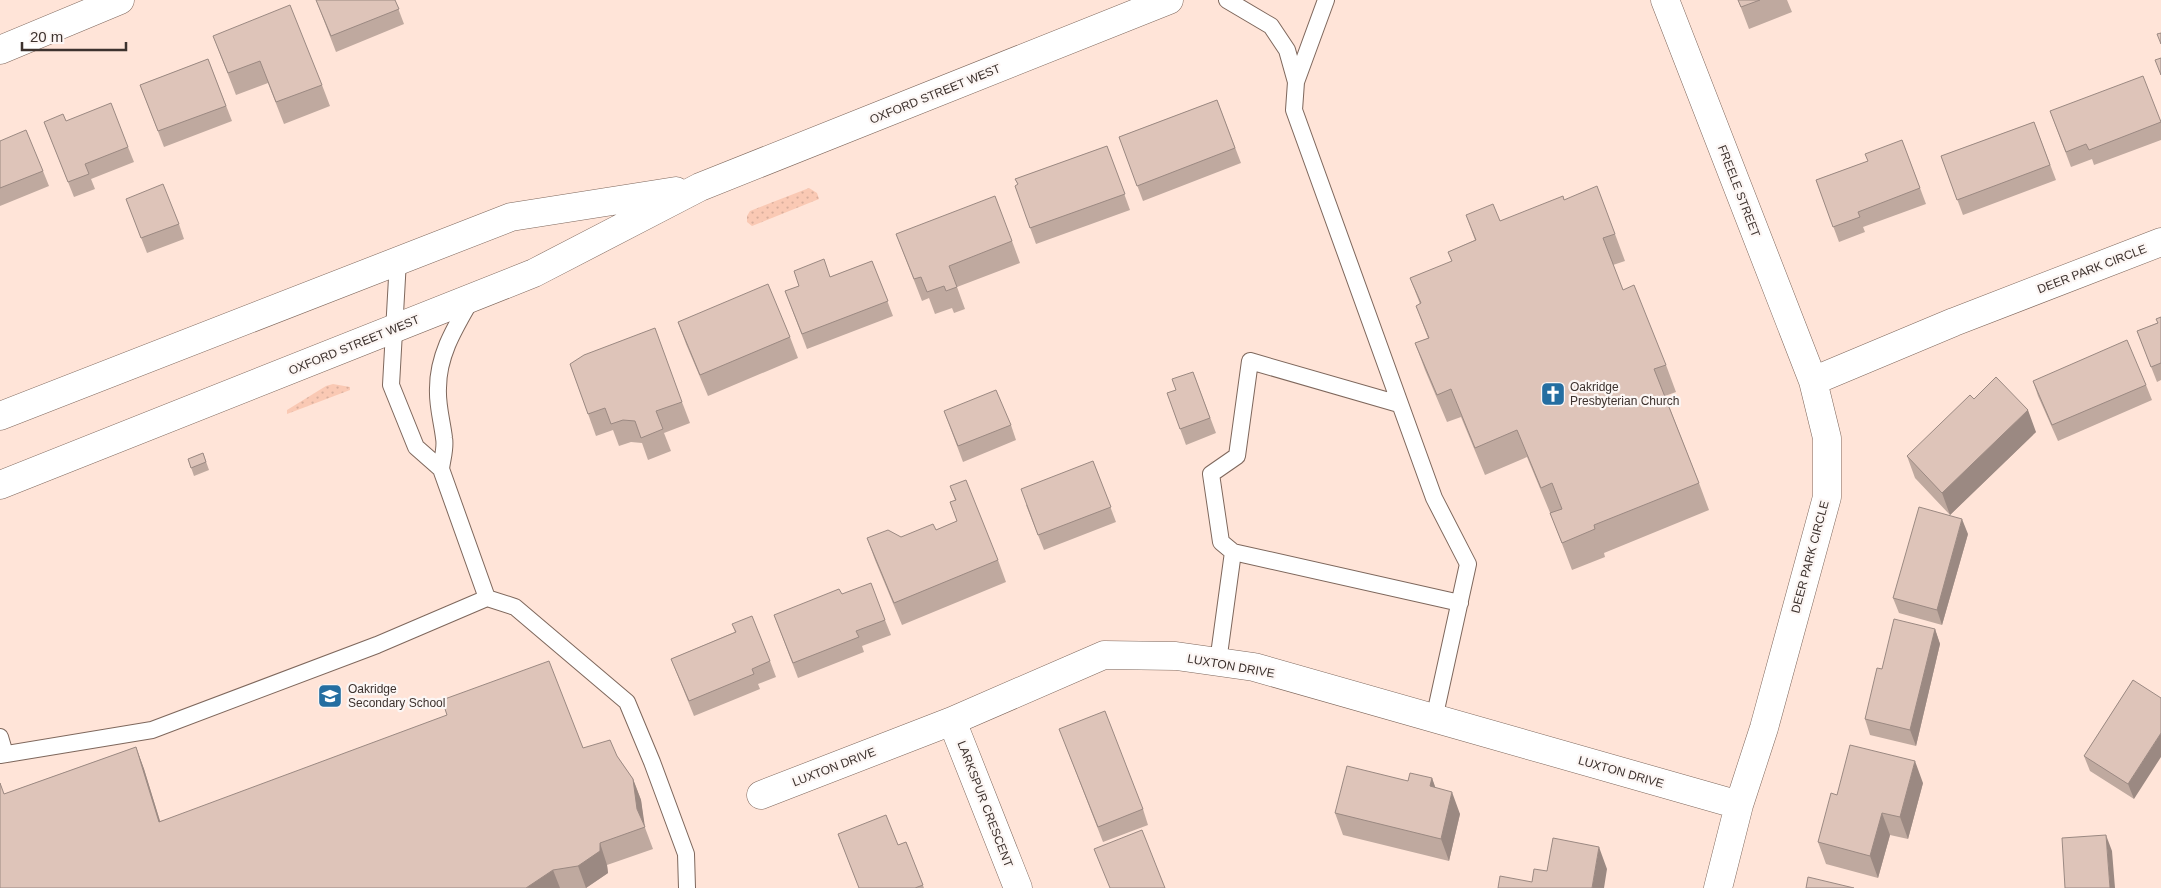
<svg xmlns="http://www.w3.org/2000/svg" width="2161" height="888" font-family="Helvetica,sans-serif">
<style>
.grass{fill:url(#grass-dots)}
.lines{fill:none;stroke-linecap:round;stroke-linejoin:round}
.service-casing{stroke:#7e675c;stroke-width:18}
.minor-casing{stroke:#7e675c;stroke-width:29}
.tertiary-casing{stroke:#7e675c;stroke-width:29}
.secondary-casing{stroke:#7e675c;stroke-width:29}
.service{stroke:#fff;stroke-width:16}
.minor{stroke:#fff;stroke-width:28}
.tertiary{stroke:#fff;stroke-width:28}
.secondary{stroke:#fff;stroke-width:28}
.wall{fill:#bfa99f}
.shaded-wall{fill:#9b8982}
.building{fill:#dec4b9;stroke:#9b8982}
.labels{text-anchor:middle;stroke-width:4.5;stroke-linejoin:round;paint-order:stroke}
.street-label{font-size:12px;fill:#3d322e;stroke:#fcf6f4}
.poi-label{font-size:12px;fill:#3d322e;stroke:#fcf6f4;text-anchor:start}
</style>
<defs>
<pattern id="grass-dots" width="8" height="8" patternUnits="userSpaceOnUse" patternTransform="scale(1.25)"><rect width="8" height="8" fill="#fac9b4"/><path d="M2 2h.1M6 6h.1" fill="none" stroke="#d7ad9b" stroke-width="1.8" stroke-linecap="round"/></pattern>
</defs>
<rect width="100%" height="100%" fill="#ffe4d8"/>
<!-- grass -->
<path class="grass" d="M809,188L817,193L819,199L752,226L747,222V216L750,211Z
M333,384L350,387V390L287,414V410L326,386Z"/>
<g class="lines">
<defs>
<path id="service" d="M1227,0L1271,26L1287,50L1296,82
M1326,0L1296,82L1294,110L1434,498L1468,564L1434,719
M441,469C442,459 446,448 444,438C442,421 437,405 438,388C438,354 456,326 472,298
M1233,552L1460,603
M487,598L515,607L627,702L652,762L686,854L687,888
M1218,662L1233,552L1221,542L1211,474L1237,456L1250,361L1399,404
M0,737L5,754
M0,755L152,730L377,645L487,598L441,469L416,447L391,385L398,260"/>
<path id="minor" d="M1665,0L1813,381
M952,721L1018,888
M761,795L952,721L1104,655L1176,656L1254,667L1739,805
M1718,888L1739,805L1764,728L1827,497V438L1813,381L1954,322L2161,242"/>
<path id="tertiary" d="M0,50L120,0"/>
<path id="secondary" d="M0,416L511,217L676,191
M0,485L534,273L700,187L1169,0"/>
</defs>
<!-- service casing -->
<use href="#service" class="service-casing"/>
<!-- minor casing -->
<use href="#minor" class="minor-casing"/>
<!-- tertiary casing -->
<use href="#tertiary" class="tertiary-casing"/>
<!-- secondary casing -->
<use href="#secondary" class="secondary-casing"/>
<!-- service -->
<use href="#service" class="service"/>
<!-- minor -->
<use href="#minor" class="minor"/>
<!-- tertiary -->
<use href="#tertiary" class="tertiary"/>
<!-- secondary -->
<use href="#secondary" class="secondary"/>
</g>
<!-- wall -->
<path class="wall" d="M316,0H395L404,24L336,52Z
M1738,0H1787L1792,12L1749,29Z
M213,36L322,85L330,106L284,124L268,83L236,95Z
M208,59L232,121L164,147L140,85Z
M1217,100L1241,163L1143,201L1119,137Z
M2050,111L2161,122V140L2094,165L2092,159L2071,167Z
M66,121L128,147L134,162L91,179L95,189L74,197L44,122Z
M2034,122L2056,180L1963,215L1941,156Z
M1902,140L1926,204L1863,227L1865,232L1839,242L1816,180L1868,161Z
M0,141L43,171L49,186L0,206Z
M1107,146L1130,210L1036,244L1015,186L1018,185L1015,179Z
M126,199L179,224L184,239L147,253Z
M1565,200L1615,234L1625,261L1613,265L1623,290L1666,365L1676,392L1665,396L1699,483L1709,510L1604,553L1605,557L1572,570L1551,515L1527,457L1485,475L1461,417L1447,422L1425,370L1415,343L1428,338L1416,306L1420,304L1410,278L1452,262L1448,252L1475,240L1466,215L1500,221Z
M896,234L1012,241L1020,263L957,287L965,309L954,313L952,308L935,314L929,298L922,301Z
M872,261L893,316L807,349L785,291L799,286L830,277Z
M2161,317V380L2157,382L2137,331L2157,323Z
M678,322L790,337L798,358L708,396L686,344Z
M570,364L682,402L690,423L664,433L671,451L648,460L642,443L631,442L619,446L613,430L596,436Z
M1193,372L1216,433L1186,445L1167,393L1176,390Z
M2033,381L2146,385L2152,400L2058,441L2038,396Z
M1974,399L2036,432L1950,515L1915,478L1907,456Z
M944,411L1011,425L1016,440L963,462Z
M203,453L209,470L194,476L188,459Z
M1093,461L1116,522L1044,550L1026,505Z
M950,486L998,560L1006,582L902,625L875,560L867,538L901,537L936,530L957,521L950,502L955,500Z
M1968,534L1942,625L1899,613L1893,598Z
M842,594L885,620L891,635L862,646L864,652L798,678L774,615Z
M732,624L770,661L776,677L758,684L760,689L694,716L671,659L735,632Z
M1935,629L1940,644L1916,746L1870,735L1865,719L1882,669Z
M2133,680L2134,799L2090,771L2084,756Z
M1065,744L1143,809L1148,825L1103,842Z
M136,747L144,769L160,821L583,748L617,756L633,779L641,800L644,825L653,849L607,865L608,873L586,888H0L4,794Z
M1432,778L1435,788L1460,814L1449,861L1343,835L1335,813L1408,781Z
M1923,783L1908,839L1890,835L1878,878L1826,864L1818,842L1837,795Z
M838,834L898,845L906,842L924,888H859Z"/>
<!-- shaded-wall -->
<path class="shaded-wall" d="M2028,410L2036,432L1950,515L1942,493Z
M1962,519L1968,534L1942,625L1937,610Z
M1935,629L1940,644L1916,746L1910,730Z
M2161,733V757L2134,799L2128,784Z
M136,747L144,769L167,844L159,822Z
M1915,761L1923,783L1908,839L1900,817Z
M1432,778L1440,800L1430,786Z
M633,779L641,800L645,827L637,809Z
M1452,792L1460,814L1449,861L1441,839Z
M1882,813L1890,835L1878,878L1870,856Z
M2106,835L2112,851L2115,888H2110Z
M600,843L607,865L608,873L586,888L578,866Z
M1599,847L1607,869L1604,888H1592Z
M553,870L560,888H526Z"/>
<!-- building -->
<path class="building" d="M316,0H395L399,9L331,36Z
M1738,0H1760L1741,7Z
M290,5L322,85L276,102L260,61L228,73L213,36Z
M2161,33V44L2157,34Z
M2161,58V75L2155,60Z
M208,59L226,106L158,131L140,85Z
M2143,76L2161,122L2089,150L2086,144L2066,152L2050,111Z
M1217,100L1235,148L1137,186L1119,137Z
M111,103L128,147L85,164L89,174L68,182L44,122L63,114L66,121Z
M2034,122L2050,165L1957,200L1941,156Z
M26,130L43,171L0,188V141Z
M1902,140L1920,188L1858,212L1860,217L1833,227L1816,180L1868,161L1865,154Z
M1107,146L1125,194L1030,228L1015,186L1018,184L1015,179Z
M163,184L179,224L141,238L126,199Z
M1597,186L1615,234L1603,238L1623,290L1634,285L1666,365L1654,369L1699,483L1594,525L1595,529L1562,543L1550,513L1562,509L1552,483L1541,488L1517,430L1475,448L1451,389L1437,395L1415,343L1429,338L1416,306L1421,303L1410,278L1452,261L1448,252L1476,240L1466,215L1493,204L1500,221L1563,196L1564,200Z
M995,196L1012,241L949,266L957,287L946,291L944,286L927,292L921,277L914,279L896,234Z
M824,259L830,277L872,261L888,301L802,334L785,291L799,286L794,271Z
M768,284L790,337L700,375L678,322Z
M2161,317V363L2151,367L2137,331L2158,323L2156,319Z
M655,328L682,402L656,411L663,429L641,438L635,421L623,420L611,424L605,408L588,414L570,364L584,355Z
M2127,340L2146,385L2052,425L2033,381Z
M1193,372L1210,418L1180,429L1167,393L1176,390L1172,379Z
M1996,377L2028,410L1942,493L1907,456L1970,395L1974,399Z
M996,390L1011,425L958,446L944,411Z
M203,453L206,462L191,468L188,459Z
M1093,461L1111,507L1038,535L1021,489Z
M966,480L998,560L894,603L867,538L888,530L901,537L933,524L936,530L957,521L950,502L956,500L950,486Z
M1919,507L1962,519L1937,610L1893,598Z
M871,583L885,620L856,631L859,637L793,663L774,615L839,589L842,594Z
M752,616L770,661L752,669L754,674L689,701L671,659L736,632L732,624Z
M1894,619L1935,629L1910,730L1865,719L1877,668L1882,669Z
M549,661L583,748L610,740L617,756L633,779L637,809L645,827L600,843V851L578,866L553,870L526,888H0V783L4,794L136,747L159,822L447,715L442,700Z
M2133,680L2161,698V733L2128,784L2084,756Z
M1105,711L1143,809L1098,827L1059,729Z
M1850,745L1915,761L1900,817L1882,813L1870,856L1818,842L1831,793L1837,795Z
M1347,766L1408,781L1410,773L1432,778L1430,786L1452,792L1441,839L1335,813Z
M886,815L898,845L906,842L923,885L915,888H859L838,834Z
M1142,830L1165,888H1110L1094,849Z
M2106,835L2110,888H2065L2062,838Z
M1553,838L1599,847L1592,888H1498L1500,876L1532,882L1534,869L1547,871Z
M1808,877L1854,888H1806Z"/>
<!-- icons -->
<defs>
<symbol id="church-square" viewBox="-11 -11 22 22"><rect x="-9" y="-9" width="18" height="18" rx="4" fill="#246ea1" stroke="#fcf6f4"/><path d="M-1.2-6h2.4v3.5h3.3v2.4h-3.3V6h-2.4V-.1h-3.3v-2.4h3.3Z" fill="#fff"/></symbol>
<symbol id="school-square" viewBox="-11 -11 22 22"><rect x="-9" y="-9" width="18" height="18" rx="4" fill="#246ea1" stroke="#fcf6f4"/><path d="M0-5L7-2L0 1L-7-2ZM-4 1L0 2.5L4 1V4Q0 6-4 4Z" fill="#fff"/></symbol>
</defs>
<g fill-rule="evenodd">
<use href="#church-square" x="1539" y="380" width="28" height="28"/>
<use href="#school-square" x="316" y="682" width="28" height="28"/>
</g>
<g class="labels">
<!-- street labels -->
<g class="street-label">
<text transform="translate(935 94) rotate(-22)" y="4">OXFORD STREET WEST</text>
<text transform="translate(1739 191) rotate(69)" y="4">FREELE STREET</text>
<text transform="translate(2092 269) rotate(-21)" y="4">DEER PARK CIRCLE</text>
<text transform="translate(354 345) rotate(-22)" y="4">OXFORD STREET WEST</text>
<text transform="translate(1810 557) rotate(-75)" y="4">DEER PARK CIRCLE</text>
<text transform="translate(1231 666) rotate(10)" y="4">LUXTON DRIVE</text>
<text transform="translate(834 767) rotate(-21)" y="4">LUXTON DRIVE</text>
<text transform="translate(1621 772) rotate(16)" y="4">LUXTON DRIVE</text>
<text transform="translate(985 804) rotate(69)" y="4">LARKSPUR CRESCENT</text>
</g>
<!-- poi labels -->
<g class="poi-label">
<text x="1570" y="391">Oakridge<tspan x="1570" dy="14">Presbyterian Church</tspan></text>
<text x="348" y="693">Oakridge<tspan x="348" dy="14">Secondary School</tspan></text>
</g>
</g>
<!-- scale -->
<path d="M22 42v8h104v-8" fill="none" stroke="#3d322e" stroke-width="2.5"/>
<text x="30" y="42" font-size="15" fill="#3d322e" stroke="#fcf6f4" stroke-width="4" paint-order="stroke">20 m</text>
</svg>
